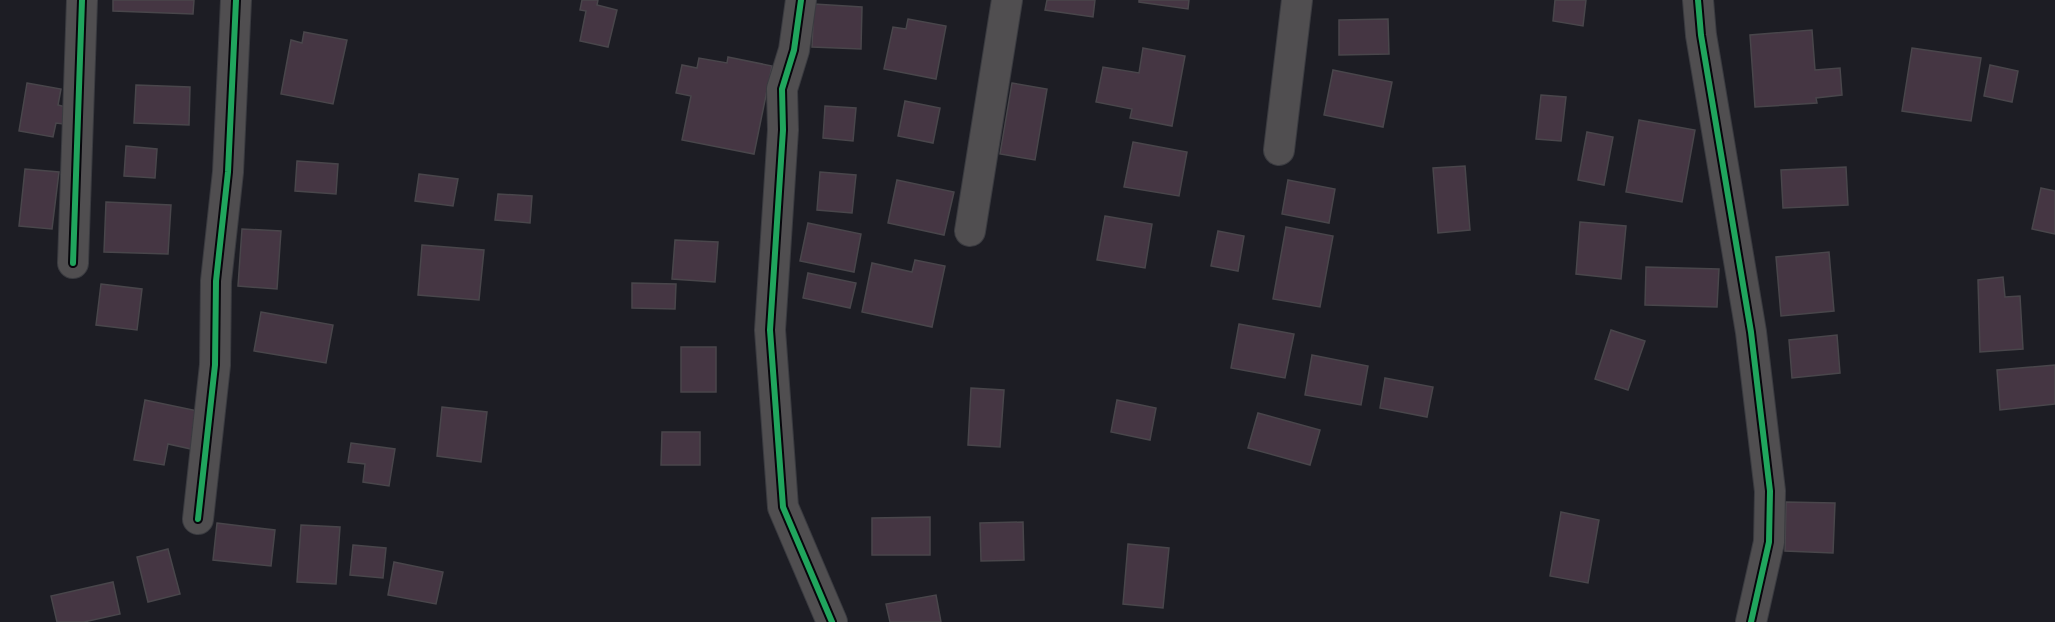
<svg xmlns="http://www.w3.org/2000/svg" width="2055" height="622" font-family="Raleway,sans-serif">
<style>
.building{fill:#453643;stroke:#49464b;stroke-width:1.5}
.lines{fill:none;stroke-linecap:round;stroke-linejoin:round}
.street-casing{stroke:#3a3b40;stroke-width:32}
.street{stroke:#504e50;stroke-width:30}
.cycleway-casing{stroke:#06060b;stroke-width:10}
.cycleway{stroke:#20a55d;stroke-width:6}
</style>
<rect width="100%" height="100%" fill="#1d1d24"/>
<!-- building -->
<path class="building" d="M113,0H194L193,14L113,11Z
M582,0H598L597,5L617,10L608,47L580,41L586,11L580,10Z
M1047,0H1095L1093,17L1045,10Z
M1139,0H1189L1188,9L1139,2Z
M1555,0H1586L1583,26L1553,21Z
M814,4L862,7L861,49L812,47Z
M908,19L946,26L936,79L884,69L893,27L906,29Z
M1388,19L1389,54L1339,55V20Z
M1812,30L1815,70L1840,68L1842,95L1816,98L1817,103L1755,107L1750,35Z
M304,32L347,40L333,104L281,94L291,40L302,43Z
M1143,48L1185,56L1172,126L1130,118L1132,109L1096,102L1103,67L1139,73Z
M1912,48L1981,58L1971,121L1902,111Z
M728,57L772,66L754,154L682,140L691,96L676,93L682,65L697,68L699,58L727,63Z
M1990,65L2018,71L2012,102L1984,96Z
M1333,70L1392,82L1383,127L1324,115Z
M27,83L61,89L58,105L66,107L63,124L56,123L53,137L19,131Z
M1012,83L1047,89L1035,160L1000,154Z
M136,85L190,87L189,125L134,123Z
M1541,95L1566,97L1561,141L1536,139Z
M905,101L940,108L933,143L898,136Z
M825,106L856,108L853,141L823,138Z
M1639,120L1695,130L1682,202L1626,192Z
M1587,132L1613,137L1604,185L1578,180Z
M1133,142L1187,152L1179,196L1124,187Z
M126,146L157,149L155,178L124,176Z
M297,161L338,164L336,194L295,191Z
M1465,166L1470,230L1438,233L1433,168Z
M1846,167L1848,205L1783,208L1781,170Z
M25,169L59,172L52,229L19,226Z
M820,172L856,175L852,213L817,210Z
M419,174L458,179L453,206L415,201Z
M897,180L954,192L944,235L888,223Z
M1288,180L1335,189L1329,223L1282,214Z
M2041,188L2055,191V234L2032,229Z
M498,194L532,196L530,223L495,220Z
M106,202L171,205L168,254L104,252Z
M1105,216L1152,224L1145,268L1097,260Z
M1580,222L1626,226L1621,279L1576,274Z
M808,223L861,234L854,272L800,261Z
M1286,227L1333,236L1320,307L1273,299Z
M242,229L281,231L277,289L238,286Z
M1218,231L1244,236L1238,271L1211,266Z
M675,240L718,242L715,282L672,279Z
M422,245L484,250L479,300L418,295Z
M1829,252L1834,311L1781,316L1776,257Z
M915,260L945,266L932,327L862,312L872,263L912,272Z
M1646,267L1719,269L1717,307L1645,305Z
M808,273L856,283L850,308L803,298Z
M2003,277L2005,297L2020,296L2023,349L1980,352L1978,280Z
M632,283L676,284L675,309L632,308Z
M101,284L142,289L137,330L96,325Z
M261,312L333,325L326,363L254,351Z
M1239,324L1294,334L1285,378L1231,368Z
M1611,330L1645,341L1628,390L1595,379Z
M1837,335L1840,373L1792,378L1789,340Z
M681,347H716V392H681Z
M1312,355L1368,366L1361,405L1305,395Z
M2055,365V404L2000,410L1997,370Z
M1385,378L1433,387L1427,417L1380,408Z
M971,388L1004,390L1000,447L968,445Z
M145,400L198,411L191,449L168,444L164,465L134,460Z
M1117,400L1156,408L1150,440L1111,432Z
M442,407L487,412L481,462L437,456Z
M1258,413L1320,430L1310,465L1248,448Z
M662,432H700V465H661Z
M351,443L395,449L389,486L363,482L365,464L348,462Z
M1786,502L1835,503L1833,553L1785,551Z
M1561,512L1599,520L1588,583L1550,576Z
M930,517V555H872V518Z
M1023,522L1024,560L981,561L980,523Z
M217,523L275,530L271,566L213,560Z
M301,525L340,527L336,584L297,582Z
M1128,544L1169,548L1163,608L1123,604Z
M353,545L386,548L383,578L350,575Z
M168,549L180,594L148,602L137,557Z
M394,562L443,572L436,604L388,595Z
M113,582L120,614L84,622H57L51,596Z
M936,595L941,622H890L886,604Z"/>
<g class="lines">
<defs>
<path id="street" d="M801,0L794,50L782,89L783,130L770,330L783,507L832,622
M1698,0L1701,35L1751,332L1770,491L1769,542L1751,622
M1279,150L1297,0
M970,231L1007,0
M73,263L82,0
M198,519L215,365L216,281L228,172L236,0"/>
</defs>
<!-- street casing -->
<use href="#street" class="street-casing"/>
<!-- street -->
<use href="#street" class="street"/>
<defs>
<path id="cycleway" d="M801,0L794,50L782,89L783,130L770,330L783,507L832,622
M1698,0L1701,35L1751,332L1770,491L1769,542L1751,622
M73,263L82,0
M198,519L215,365L216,281L228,172L236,0"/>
</defs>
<!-- cycleway casing -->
<use href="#cycleway" class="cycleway-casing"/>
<!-- cycleway -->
<use href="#cycleway" class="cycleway"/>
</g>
</svg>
